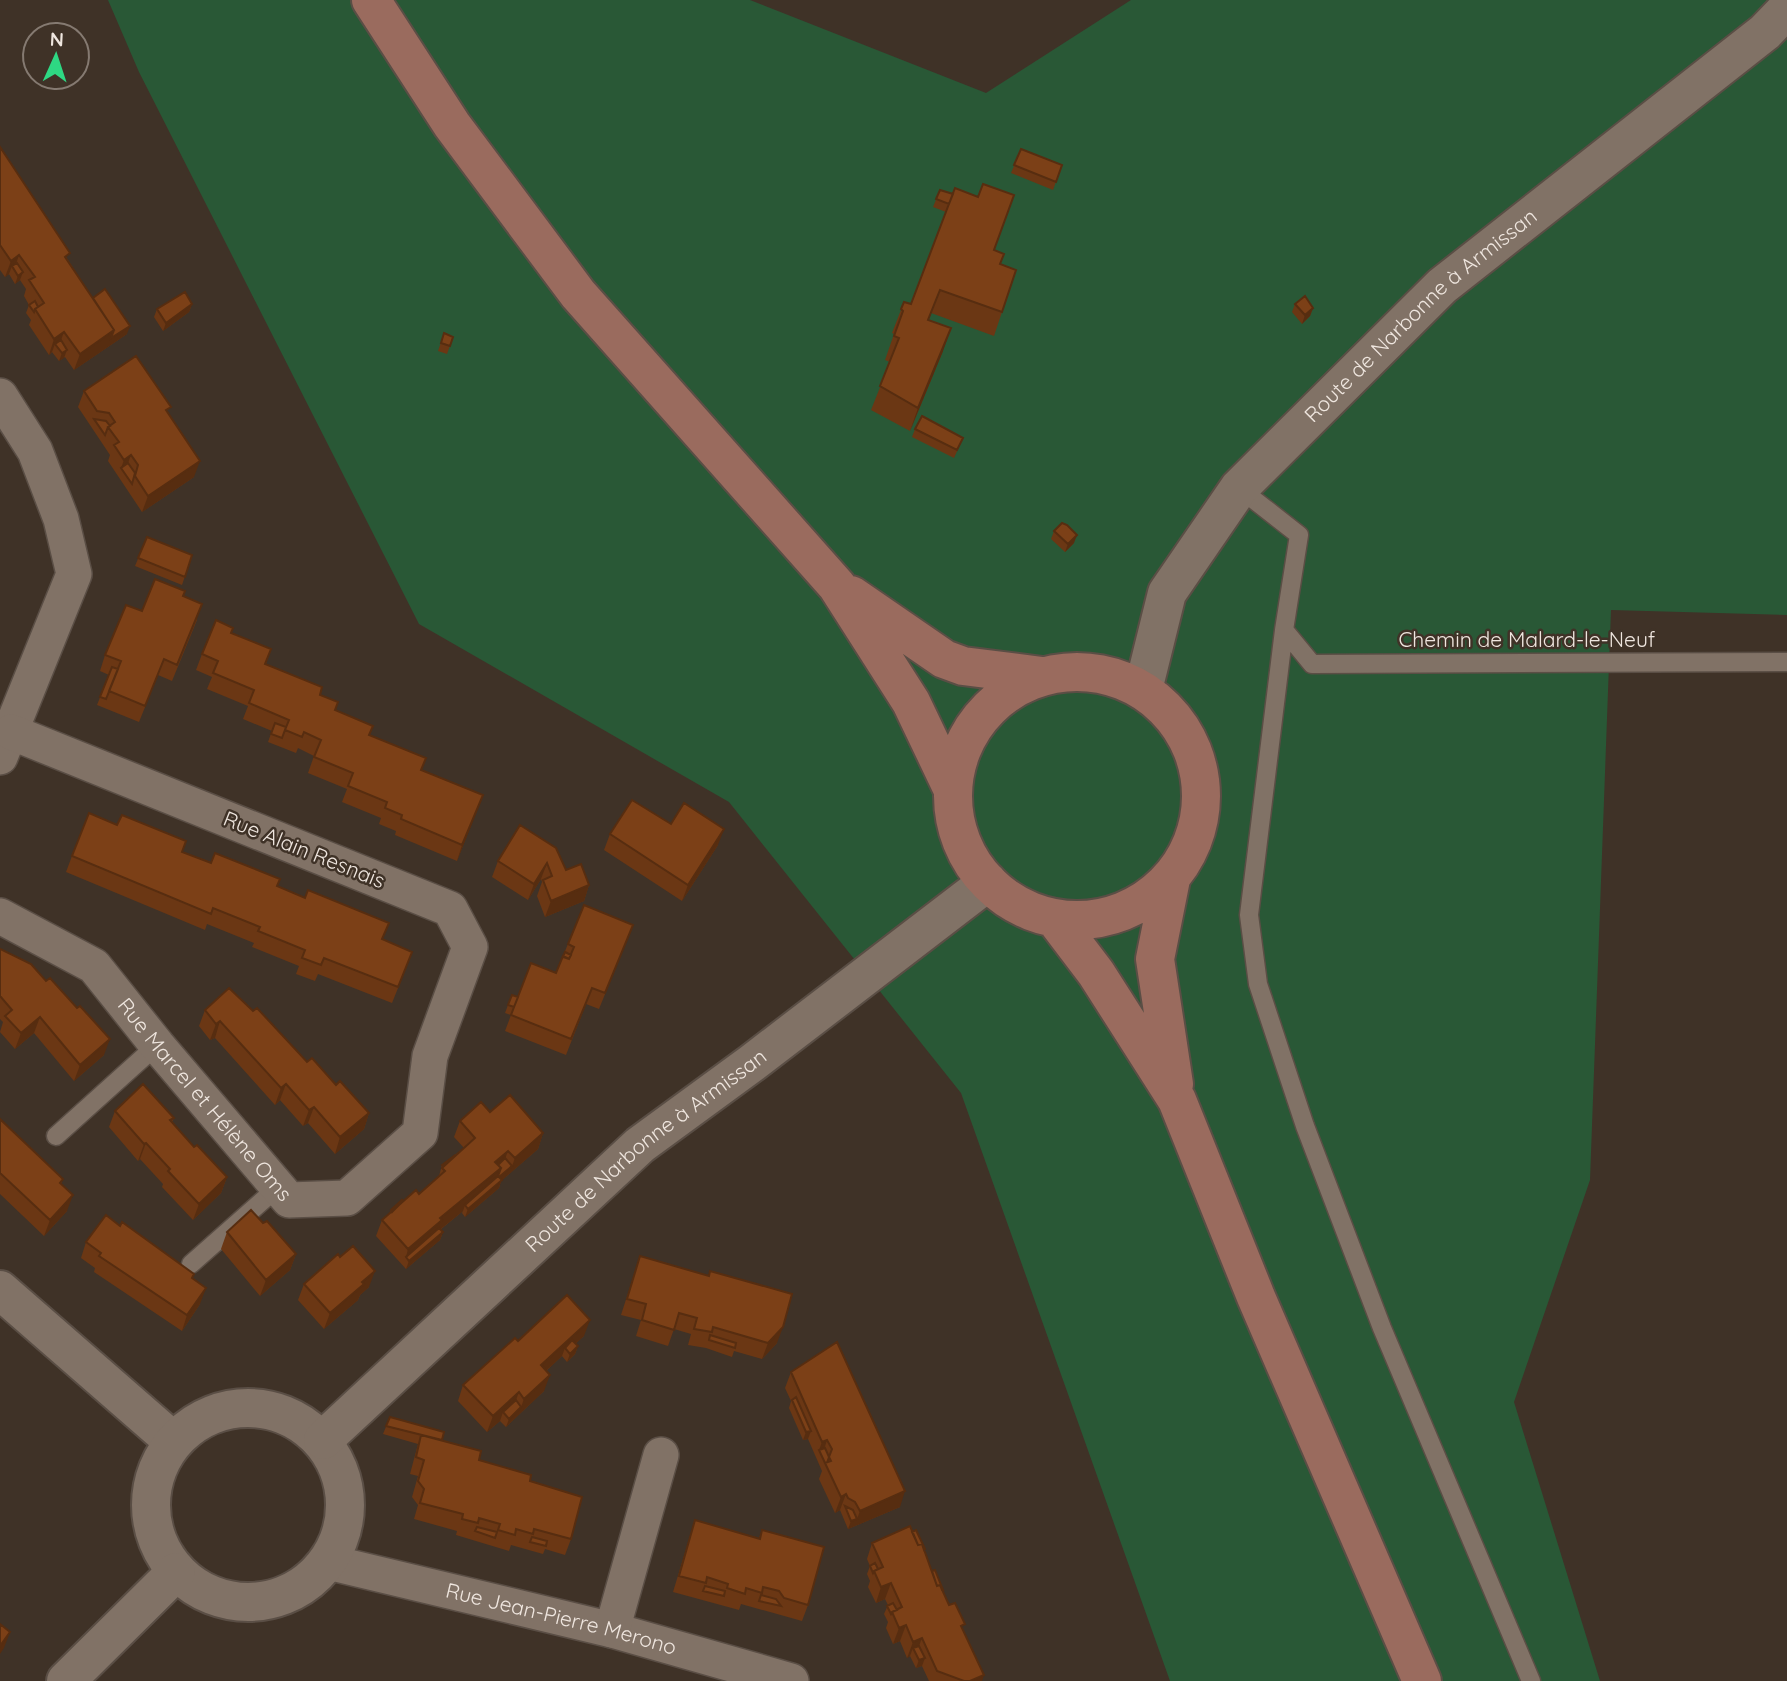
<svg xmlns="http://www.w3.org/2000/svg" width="1787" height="1681" font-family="Quicksand,sans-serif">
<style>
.green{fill:#295836}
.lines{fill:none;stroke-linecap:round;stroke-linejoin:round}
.service-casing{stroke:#5a4e45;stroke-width:21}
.minor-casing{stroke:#5a4e45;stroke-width:38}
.tertiary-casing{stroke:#5a4e45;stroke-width:42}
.secondary-casing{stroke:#5a4e45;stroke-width:42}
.service{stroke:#817266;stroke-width:18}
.minor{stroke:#817266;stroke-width:35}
.tertiary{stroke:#817266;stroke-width:38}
.secondary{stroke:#9a6b5e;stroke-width:38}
.wall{fill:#6b3714}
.shaded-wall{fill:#572d10}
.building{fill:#7c4017;stroke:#572d10;stroke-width:2}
.labels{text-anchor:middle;stroke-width:5;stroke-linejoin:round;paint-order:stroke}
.street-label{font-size:21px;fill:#efe6df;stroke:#3f3227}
</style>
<rect width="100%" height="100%" fill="#3f3227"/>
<!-- green -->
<path class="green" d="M108,0H750L986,93L1131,0H1787V615L1611,610L1590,1180L1514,1402L1600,1681H1170L961,1093L729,802L419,624L139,72Z"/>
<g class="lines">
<defs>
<path id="service" d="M1239,488L1299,535L1284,630L1249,915L1258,984L1305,1126L1382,1328L1531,1681
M1284,630L1312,664L1787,662
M56,1136L157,1045
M191,1264L278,1187"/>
<g id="minor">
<path d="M0,396L35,451L61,519L74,574L0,757"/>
<path id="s1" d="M0,916L94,966L157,1045L289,1200L347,1198L420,1133L430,1056L470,947L450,909L11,732"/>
<path id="s2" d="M328,1562L612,1630L791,1681"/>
<path d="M612,1630L661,1455"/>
</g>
<g id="tertiary">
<path id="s3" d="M1143,690L1167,593L1239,488L1442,286L1765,32L1787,9"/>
<path d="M0,1290L173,1441"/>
<circle cx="248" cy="1505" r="97"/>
<path id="s4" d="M323,1440L640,1145L752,1063L988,882"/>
<path d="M66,1681L176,1572"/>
</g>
<path id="secondary" d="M371,0L452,125L578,294L837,586L911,702L952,788
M851,595L944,659L963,666L1042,676
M953 796a124 124 0 1 1 248 0a124 124 0 1 1-248 0Z
M1171,879L1155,959L1174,1084
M1055,919L1096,973L1177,1100L1256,1297L1422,1681"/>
</defs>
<!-- service casing -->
<use href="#service" class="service-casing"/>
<!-- minor casing -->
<use href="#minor" class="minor-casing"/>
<!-- tertiary casing -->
<use href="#tertiary" class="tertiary-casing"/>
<!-- secondary casing -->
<use href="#secondary" class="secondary-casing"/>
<!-- service -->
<use href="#service" class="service"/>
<!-- minor -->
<use href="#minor" class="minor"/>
<!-- tertiary -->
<use href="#tertiary" class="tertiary"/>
<!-- secondary -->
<use href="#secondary" class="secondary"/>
</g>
<!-- wall -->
<path class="wall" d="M0,147L68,260L93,298L127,334L74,370L65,357L59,361L52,352L49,355L29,325L31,320L26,313L29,305L24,296L26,289L20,280L15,284L9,274L5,277L0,270Z
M1021,149L1062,165L1053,190L1011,173Z
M940,190L994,250L1000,264L1002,312L994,336L931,313L929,320L943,351L910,431L871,410L890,362L885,360L894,334L892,333L904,302L911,304L946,212L933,207Z
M192,304L189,312L163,331L154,317L157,309Z
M1295,304L1313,308L1310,316L1302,324L1292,312Z
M444,333L453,337L447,354L438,351Z
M84,391L169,414L194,477L142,512L108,461L110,455L78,407Z
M915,429L963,438L954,458L912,437Z
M1054,531L1074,543L1065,552L1051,539Z
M147,537L192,555L182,585L135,566Z
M183,596L197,620L172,681L158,675L139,722L97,705L109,675L100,671L105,655L142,611Z
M232,633L271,649L266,664L320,695L335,710L370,735L422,770L483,795L457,861L395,835L396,831L379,824L381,818L342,802L347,789L308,773L314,756L298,748L296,753L268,742L272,731L243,719L248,706L207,689L212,677L196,670L202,654Z
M671,824L718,845L682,901L604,850L610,834Z
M520,825L566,870L589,885L584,901L545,917L537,896L542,882L541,879L528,900L492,877L498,861Z
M183,852L277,886L383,940L406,968L392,1003L318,974L315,981L296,974L299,966L252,947L254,943L207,924L205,930L66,872L72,856Z
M584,905L633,925L599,1009L586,1004L566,1055L505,1031L511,1015L505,1013L508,1005L556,973Z
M0,949L104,1055L74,1081L34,1033L15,1049L0,1032L3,1022L0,1019Z
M205,1010L307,1062L369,1113L364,1129L335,1154L308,1123L303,1126L280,1100L275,1105L215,1038L210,1040L199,1026Z
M115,1111L174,1118L172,1122L194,1147L227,1177L221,1193L193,1220L162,1187L163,1184L140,1159L138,1161L109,1127Z
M490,1112L543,1133L538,1149L501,1181L499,1188L465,1217L462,1213L463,1211L440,1230L443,1232L440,1240L406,1269L376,1236L382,1220L389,1214L391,1210L403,1201L419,1194L439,1176L442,1165L464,1148L454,1137L460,1121Z
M0,1119L63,1179L61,1184L67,1211L44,1236L0,1194Z
M227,1232L296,1254L290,1270L260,1296L221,1249Z
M86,1242L192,1278L200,1304L182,1331L94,1272L95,1268L81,1258Z
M640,1256L777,1343L762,1359L734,1351L732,1357L706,1348L688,1345L691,1334L674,1329L668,1346L636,1336L641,1320L621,1315Z
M304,1284L369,1287L360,1295L358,1300L324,1329L298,1300Z
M584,1336L575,1344L578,1346L575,1354L567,1362L562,1356L546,1371L544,1391L506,1427L500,1421L487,1432L458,1401L463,1385L518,1341Z
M791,1372L900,1507L848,1529L840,1510L835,1513L819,1479L822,1471L808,1439L803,1440L789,1408L791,1401L785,1388Z
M390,1417L442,1440L479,1460L530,1481L571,1539L565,1555L545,1549L543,1554L511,1545L509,1551L456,1535L457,1531L414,1519L418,1505L412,1497L418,1476L410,1474L418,1444L383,1434Z
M695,1520L759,1538L762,1530L808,1605L802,1621L741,1604L739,1610L673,1592L690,1536Z
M912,1532L924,1551L932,1571L963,1630L982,1681H929L922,1666L916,1668L910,1656L907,1658L900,1641L893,1644L886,1628L888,1622L884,1614L888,1605L885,1599L876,1603L868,1587L870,1581L867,1574L870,1566L867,1559L872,1543Z"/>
<!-- shaded-wall -->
<path class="shaded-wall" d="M19,255L14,270L12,266L9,274L5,277L11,261Z
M23,272L20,280L15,284L18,276Z
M192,304L189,312L163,331L166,323Z
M1313,308L1310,316L1302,324L1305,315Z
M130,326L127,334L74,370L80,354L114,330Z
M951,328L943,351L910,431L918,408Z
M64,332L58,348L55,344L52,352L49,355L54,339Z
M67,350L64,358L59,361L62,353Z
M131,455L125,471L121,468L124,460Z
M200,461L194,477L142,512L148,496Z
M1077,535L1074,543L1065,552L1068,544Z
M483,795L477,811L457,861L462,845Z
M724,829L718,845L682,901L688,885Z
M547,863L541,879L528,900L534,884Z
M589,885L584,901L545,917L551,901Z
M40,1017L34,1033L15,1049L21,1033Z
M220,1021L215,1038L210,1040L216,1024Z
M110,1039L104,1055L74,1081L80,1065Z
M286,1084L280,1100L275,1105L281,1088Z
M314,1107L308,1123L303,1126L309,1110Z
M369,1113L364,1129L335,1154L340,1137Z
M543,1133L538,1149L501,1181L499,1188L465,1217L468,1209L499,1177L512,1166L515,1158Z
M146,1143L140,1159L138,1161L144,1144Z
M508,1151L502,1167L495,1173V1162Z
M501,1168L495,1184L465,1205L463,1211L406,1257L408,1249L440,1218Z
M227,1177L221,1193L193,1220L199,1204Z
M73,1195L67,1211L44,1236L50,1220Z
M443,1232L440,1240L406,1269L409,1261Z
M296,1254L290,1270L260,1296L266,1280Z
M375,1271L369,1287L360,1295L358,1300L324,1329L330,1313Z
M206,1288L200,1304L182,1331L187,1315Z
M590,1320L584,1336L567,1351L565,1348L562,1356L535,1381L541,1365Z
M783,1327L777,1343L762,1359L768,1343Z
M578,1346L575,1354L567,1362L570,1354Z
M550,1375L544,1391L506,1427L509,1419L521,1407L524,1399Z
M519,1392L513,1408L503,1412L500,1421L487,1432L493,1416Z
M811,1431L808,1439L803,1440L806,1432Z
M827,1440L822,1456L819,1450L822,1442Z
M905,1491L900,1507L848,1529L851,1521L857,1519L860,1511Z
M846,1494L840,1510L835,1513L841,1497Z
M891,1583L885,1599L876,1603L881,1587Z
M906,1625L900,1641L893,1644L899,1628Z
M10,1632L4,1648L0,1654V1646Z
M922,1638L916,1654L913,1648L910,1656L907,1658L913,1642Z
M925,1658L922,1666L916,1668L919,1660Z
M984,1675L982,1681H970Z"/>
<!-- building -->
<path class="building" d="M0,147L70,253L65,257L114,330L80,354L64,332L54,339L35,309L44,303L29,280L35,277L19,255L11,261L0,245Z
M1021,149L1062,165L1056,182L1014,165Z
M983,184L1014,195L994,250L1004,254L1000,264L1016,270L1002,312L940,290L928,320L951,328L918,408L880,386L899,338L894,336L903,311L901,309L904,302L911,304L955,188L978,197Z
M940,190L953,194L949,204L936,199Z
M17,263L23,272L18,276L12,266Z
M105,289L130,326L111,338L114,330L93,298Z
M185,292L192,304L166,323L157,309Z
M1305,296L1313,308L1305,315L1295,304Z
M35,301L38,307L35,309L34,312L29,305Z
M444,333L453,337L450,346L441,343Z
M61,340L67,350L62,353L55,344Z
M136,356L171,407L166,410L200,461L148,496L135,476L138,465L131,455L124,460L114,445L119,442L108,427L115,422L109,413L97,411L84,391Z
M922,416L963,438L957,450L915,429Z
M94,419L106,421L110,426L108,427L105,435Z
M128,463L135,473L132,484L121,468Z
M1062,523L1067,525L1077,535L1068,544L1054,531Z
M147,537L192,555L185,577L138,558Z
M155,579L185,591L183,596L202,604L177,665L164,659L145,706L109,691L121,661L105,655L126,605L142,611Z
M216,620L233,628L231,633L271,649L265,664L322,687L320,695L338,702L335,710L373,726L369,735L426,758L421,770L483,795L462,845L401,819L402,815L385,808L387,802L348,786L353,773L314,757L321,740L304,732L302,737L285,730L289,720L249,703L254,690L213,673L218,661L202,654Z
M112,667L118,669L106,699L100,697Z
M275,723L286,727L282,738L271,734Z
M632,800L671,824L684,803L724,829L688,885L610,834Z
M89,813L117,825L122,815L186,841L182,852L211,863L215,853L280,879L277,886L305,898L308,890L389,923L382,939L412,952L398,987L324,958L321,965L302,958L305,950L258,931L260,927L213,908L211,914L72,856Z
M520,825L556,848L566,870L581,864L589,885L551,901L543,880L552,876L547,863L534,884L498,861Z
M584,905L633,925L605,993L592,988L571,1039L511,1015L531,963L556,973L563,956L569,959L574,947L568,944Z
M0,949L31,964L46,981L50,978L77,1008L80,1006L110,1039L80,1065L40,1017L21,1033L5,1016L12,1010L0,996Z
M565,952L571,955L569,959L563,957Z
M229,988L253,1011L257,1008L307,1062L312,1058L336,1085L340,1081L369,1113L340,1137L314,1107L309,1110L286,1084L281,1088L220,1021L216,1024L205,1010Z
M512,995L518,997L514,1007L508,1005Z
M143,1084L174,1118L170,1120L194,1147L197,1145L227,1177L199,1204L168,1171L170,1169L146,1143L144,1144L115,1111Z
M510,1095L543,1133L515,1158L508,1151L495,1162L501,1168L440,1218L442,1220L408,1249L382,1220L416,1190L419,1194L445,1171L442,1168L475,1138L460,1121L481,1102L490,1112Z
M0,1119L63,1179L60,1183L73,1195L50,1220L0,1173Z
M454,1156V1157L443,1166L442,1165Z
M505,1158L512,1166L499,1177L498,1176L501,1168L498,1165Z
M498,1176L502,1180L468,1209L465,1205Z
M402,1200L403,1201L392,1212L391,1210Z
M251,1210L263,1223L267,1221L296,1254L266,1280L227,1232Z
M106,1215L120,1226L122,1222L194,1274L192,1278L206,1288L187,1315L99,1256L101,1253L86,1242Z
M439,1228L443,1232L409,1261L406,1257Z
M353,1246L375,1271L362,1282L364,1284L330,1313L304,1284L338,1254L340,1257Z
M640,1256L709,1276L710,1271L792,1294L783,1327L768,1343L713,1327L712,1332L694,1329L697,1318L679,1313L674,1330L642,1320L646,1304L627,1299Z
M567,1295L590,1320L541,1365L550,1375L524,1399L519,1392L493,1416L463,1385L515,1338L518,1341Z
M710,1335L736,1343L735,1348L709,1340Z
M572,1340L578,1346L570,1354L565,1348Z
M837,1342L905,1491L860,1511L855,1502L848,1498L846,1494L841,1497L825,1463L831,1461L829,1457L832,1449L827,1440L822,1442L791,1372Z
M796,1397L811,1431L806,1432L792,1400Z
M516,1400L521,1407L509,1419L503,1412Z
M390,1417L444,1432L442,1440L386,1426Z
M421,1435L481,1451L479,1460L531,1475L530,1481L582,1497L571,1539L534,1529L533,1534L516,1529L515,1535L498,1530L500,1524L479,1518L478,1523L462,1519L463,1514L420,1503L424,1489L418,1481L424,1460L416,1457Z
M825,1448L829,1457L827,1463H825L819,1450Z
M845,1506L853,1510L857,1519L851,1521Z
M695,1520L760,1539L762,1530L824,1547L808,1605L784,1598L779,1591L763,1587L762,1593L746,1588L745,1594L727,1588L728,1584L707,1577L706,1583L679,1576Z
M910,1526L918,1545L922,1544L937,1586L940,1585L949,1605L955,1603L965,1624L961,1626L984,1675L970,1681H964L937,1671L922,1638L913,1642L906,1625L899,1628L892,1612L902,1607L891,1583L881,1587L874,1571L883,1567L872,1543Z
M477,1527L497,1532L495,1538L475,1531Z
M916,1530L925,1549L924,1550L922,1544L918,1545L912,1532Z
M532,1537L547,1541L546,1546L530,1542Z
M875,1563L878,1569L874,1571L873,1573L870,1566Z
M935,1570L943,1590H942L940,1585L937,1586L932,1571Z
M705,1586L725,1591L724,1596L703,1591Z
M761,1595L776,1599L781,1606L759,1601Z
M893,1603L897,1610L892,1612L891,1614L887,1606Z
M0,1624L10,1632L0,1646Z
M919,1646L925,1658L919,1660L913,1648Z"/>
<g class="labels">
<!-- street labels -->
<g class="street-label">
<text dy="7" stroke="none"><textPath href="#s3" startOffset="478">Route de Narbonne à Armissan</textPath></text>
<text x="1527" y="647">Chemin de Malard-le-Neuf</text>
<text transform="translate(304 850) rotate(22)" y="7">Rue Alain Resnais</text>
<text dy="7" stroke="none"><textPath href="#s1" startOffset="280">Rue Marcel et Hélène Oms</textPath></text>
<text dy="7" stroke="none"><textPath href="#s4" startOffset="434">Route de Narbonne à Armissan</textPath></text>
<text dy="7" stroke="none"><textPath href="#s2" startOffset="240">Rue Jean-Pierre Merono</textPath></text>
</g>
</g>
<!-- north arrow -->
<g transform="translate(56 56) rotate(3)"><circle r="33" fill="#3f3227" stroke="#857a71" stroke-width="2"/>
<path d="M0-5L12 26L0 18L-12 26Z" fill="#2ed883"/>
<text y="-10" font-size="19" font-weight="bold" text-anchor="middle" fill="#efe6df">N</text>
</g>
</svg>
